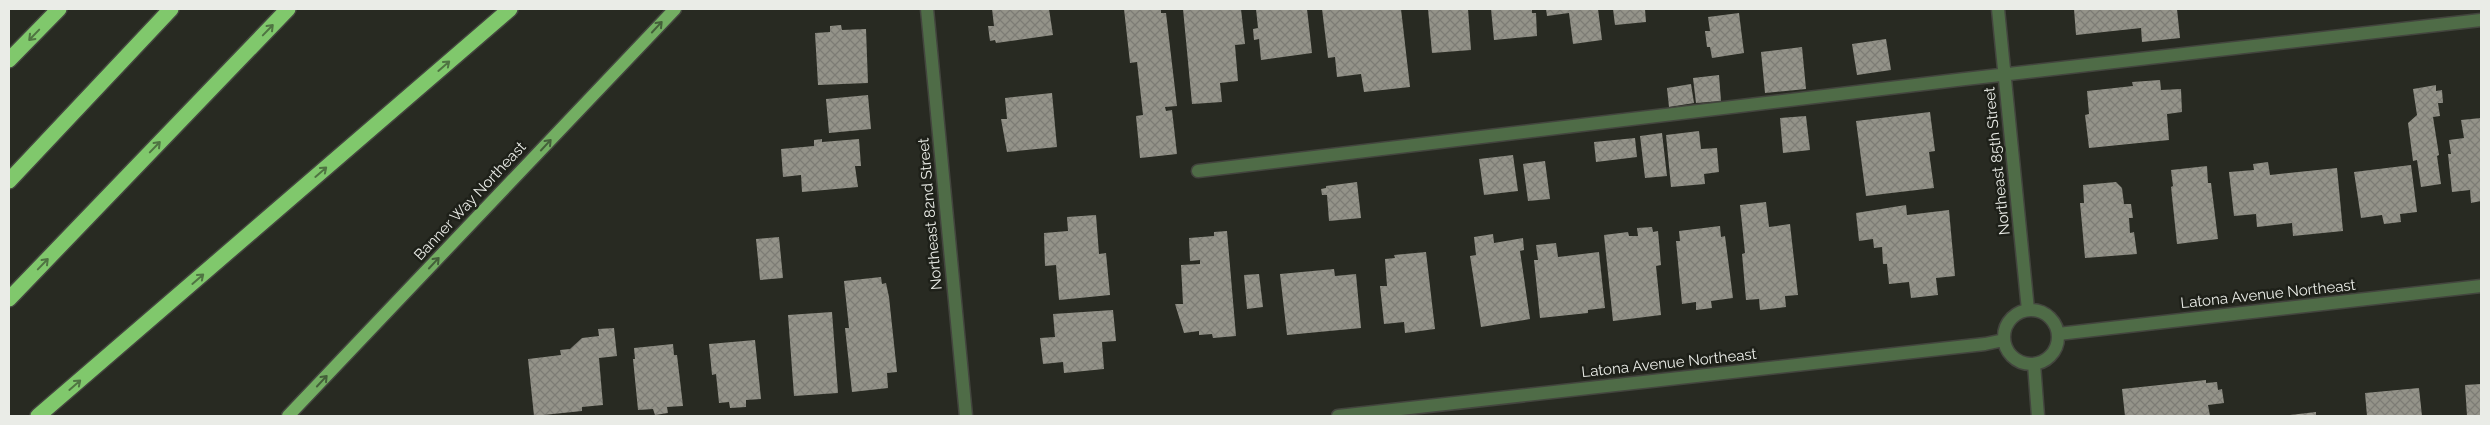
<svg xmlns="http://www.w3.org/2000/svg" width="2490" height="425" font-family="Raleway,sans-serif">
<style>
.building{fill:url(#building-cross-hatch)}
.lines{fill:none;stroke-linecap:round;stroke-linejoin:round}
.minor-casing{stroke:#43453e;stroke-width:15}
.major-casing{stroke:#43453e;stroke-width:15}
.highway-casing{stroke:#43453e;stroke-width:18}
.minor{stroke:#4f6c47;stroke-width:12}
.major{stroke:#73ae62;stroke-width:12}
.highway{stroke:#80c86c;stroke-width:15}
.oneway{stroke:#44603a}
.oneway2{stroke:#4f7442}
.labels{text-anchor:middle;stroke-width:5;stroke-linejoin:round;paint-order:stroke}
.street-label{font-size:15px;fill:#eaece7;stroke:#1e2019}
</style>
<defs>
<pattern id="building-cross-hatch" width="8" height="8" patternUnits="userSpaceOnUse" patternTransform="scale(1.25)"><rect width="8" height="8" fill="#949389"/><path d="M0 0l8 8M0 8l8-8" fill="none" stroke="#7d7c75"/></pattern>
</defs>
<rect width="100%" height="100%" fill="#282a22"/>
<!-- building -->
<path class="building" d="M992,9H1049L1053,35L996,43L995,40L990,41L988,26H994Z
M1124,9H1161V13H1166L1177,106L1165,107L1166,111L1172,110L1177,154L1140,158L1136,116L1143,115L1137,62L1130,63Z
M1183,9H1241L1245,44L1235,45L1238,81L1220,83L1222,102L1192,104Z
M1256,9H1307L1312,53L1261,60L1259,39L1254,40L1253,29L1258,28Z
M1322,9H1401L1410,87L1364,92L1361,74L1337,77L1335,57L1328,58Z
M1428,9H1468L1471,50L1432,53Z
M1491,9H1532V13H1536L1537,36L1494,40Z
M1546,9H1598L1602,40L1573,44L1569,13L1547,16Z
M1613,9H1645L1646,22L1615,25Z
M2074,9H2177L2180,38L2142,42L2141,28L2076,35Z
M1739,13L1744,53L1712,58L1710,47H1707L1705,31H1710L1708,17Z
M841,25L842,30L866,29L868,83L818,85L815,33L830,32V26Z
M1886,39L1891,70L1857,75L1852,44Z
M1802,47L1806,89L1765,93L1761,52Z
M1719,75L1721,101L1696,103L1693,78Z
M2160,80L2161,90L2181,89L2182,112L2167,114L2169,140L2089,148L2085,115L2089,114L2087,91L2133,86L2132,82Z
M1691,84L1694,103L1669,107L1667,88Z
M2436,85V91L2442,90L2443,103H2438L2440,116L2433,117L2439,155L2437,156L2441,184L2421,187L2417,160L2413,161L2408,123L2417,115L2413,89Z
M1052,93L1057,147L1007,152L1001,119H1007L1005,98Z
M868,95L871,129L829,133L826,99Z
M1930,112L1935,151L1929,152L1934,188L1866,196L1856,121Z
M1806,116L1810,150L1783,153L1780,118Z
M2481,118V201L2471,203L2470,190L2452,192L2448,154H2451L2449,140L2464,138L2461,120Z
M1699,131L1701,149L1717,148L1719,172L1704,174L1705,184L1671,187L1666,135Z
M1662,133L1667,176L1645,178L1640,136Z
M1635,138L1637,157L1596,162L1594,142Z
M822,139V142L859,139L861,166H855L858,187L802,192L801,175L783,177L781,149L814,146V140Z
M1513,155L1518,191L1484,195L1479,159Z
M1545,161L1550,199L1528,201L1523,164Z
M2268,162L2270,175L2337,168L2343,231L2293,236L2292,223L2257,227L2256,214L2234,216L2229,172L2254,170L2253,164Z
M2411,165L2417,212L2400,214L2401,222L2384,224L2382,215L2361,218L2354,172Z
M2207,166L2208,183H2211L2218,239L2177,244L2171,187L2173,186L2171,170Z
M1357,182L1361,218L1329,221L1327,195H1322L1321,189L1326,188V186Z
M2116,182L2122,188L2124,204H2131L2133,218H2129L2130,233L2134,232L2137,254L2085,258L2080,203H2084L2083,185Z
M1766,202L1769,227L1790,224L1798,295L1785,296L1786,307L1760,310L1759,299L1746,300L1742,254L1745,253L1740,205Z
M1906,205L1907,215L1949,210L1955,276L1936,278L1938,295L1911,298L1909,282L1889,284L1887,264H1883L1882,247L1874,248L1873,239L1859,241L1856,213Z
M1096,215L1099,254L1106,253L1110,295L1059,300L1056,265L1045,266L1044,233L1068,231L1067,217Z
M1720,226L1721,237L1725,236L1733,298L1711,301L1712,308L1696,310V302L1682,304L1676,241H1680L1679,231Z
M1652,227L1653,232L1658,231L1661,265L1656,266L1661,315L1613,321L1604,235L1628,232L1629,236H1638L1637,228Z
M1227,231L1236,336L1213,338L1212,334L1199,335V331L1184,333L1175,304H1183L1181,265L1200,264V260L1190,261L1189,238L1214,236V232Z
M1493,234L1494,243L1523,238L1524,250L1520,251L1530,319L1481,327L1470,256L1476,255L1474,237Z
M779,237L783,278L760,280L756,239Z
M1556,243L1558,257L1599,252L1605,308L1588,310V313L1540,318L1534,260H1538L1536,245Z
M1426,252L1435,329L1405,333L1404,322L1384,324L1380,286H1387L1385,259L1395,258L1394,255Z
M1334,269L1335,276L1356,274L1361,328L1287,335L1280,274Z
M1259,274L1263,307L1247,309L1244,275Z
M881,277L882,284L886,283L889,297L897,372L887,373L888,388L852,392L845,328H849L844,281Z
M1113,310L1116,341L1102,342L1104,369L1064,373L1063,362L1043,364L1040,338L1055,337L1053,314Z
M832,312L838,393L794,396L788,315Z
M614,328L617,356L599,358L603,405L582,407V411L534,416L528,359L561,355L560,350L570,349L582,338L599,336L598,329Z
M755,340L761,399L746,400V407L730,408L729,402L719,403L716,374L712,375L709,344Z
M673,344L674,355H677L683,406L667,407L668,413L655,415L653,409L638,410L633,359H635L634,348Z
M2206,380V383L2217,382L2218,390L2222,389L2224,403L2208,405L2210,416H2125L2122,389Z
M2481,384V416H2467L2465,385Z
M2419,388L2422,416H2367L2365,393Z
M2316,412V416H2290V415Z"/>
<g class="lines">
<defs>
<path id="minor" d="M927,9L966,416
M1998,9L2028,310
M1198,171L1965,79L2481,20
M2004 337a27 27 0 1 1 54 0a27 27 0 1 1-54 0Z
M2058,334L2481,286
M2034,364L2038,416
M1338,416L1985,344L2004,340"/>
<path id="major" d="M288,416L675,9"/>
<path id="highway" d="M9,60L59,9
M9,181L171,9
M9,299L288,9
M38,416L510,9"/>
</defs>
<!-- minor casing -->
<use href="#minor" class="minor-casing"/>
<!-- major casing -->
<use href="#major" class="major-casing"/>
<!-- highway casing -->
<use href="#highway" class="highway-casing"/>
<!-- minor -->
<use href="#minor" class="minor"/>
<!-- major -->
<use href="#major" class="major"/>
<!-- highway -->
<use href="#highway" class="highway"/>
</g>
<!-- one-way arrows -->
<defs><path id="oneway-shaft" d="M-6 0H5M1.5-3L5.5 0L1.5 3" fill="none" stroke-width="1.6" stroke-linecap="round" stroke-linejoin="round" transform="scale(1.25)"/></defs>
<g class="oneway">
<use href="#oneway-shaft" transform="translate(657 27) rotate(-47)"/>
<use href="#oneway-shaft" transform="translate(546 145) rotate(-47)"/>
<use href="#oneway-shaft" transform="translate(434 263) rotate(-47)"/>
<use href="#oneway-shaft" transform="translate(322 381) rotate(-47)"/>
</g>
<g class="oneway2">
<use href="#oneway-shaft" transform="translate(268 30) rotate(-46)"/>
<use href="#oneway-shaft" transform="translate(34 35) rotate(134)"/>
<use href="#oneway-shaft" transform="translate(444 66) rotate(-41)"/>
<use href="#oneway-shaft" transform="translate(155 147) rotate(-46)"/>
<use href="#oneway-shaft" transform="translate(321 172) rotate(-41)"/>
<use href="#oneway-shaft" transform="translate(43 264) rotate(-46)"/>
<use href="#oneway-shaft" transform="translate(198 279) rotate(-41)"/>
<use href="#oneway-shaft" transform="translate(75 385) rotate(-41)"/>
</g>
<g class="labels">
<!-- street labels -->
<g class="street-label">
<text transform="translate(1997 161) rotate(-96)" y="5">Northeast 85th Street</text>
<text transform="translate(470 201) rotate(-47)" y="5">Banner Way Northeast</text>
<text transform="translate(930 214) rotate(-95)" y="5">Northeast 82nd Street</text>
<text transform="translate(2268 294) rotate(-6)" y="5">Latona Avenue Northeast</text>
<text transform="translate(1669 363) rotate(-6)" y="5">Latona Avenue Northeast</text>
</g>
</g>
<!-- border -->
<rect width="2490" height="425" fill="none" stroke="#eaece7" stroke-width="20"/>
</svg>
